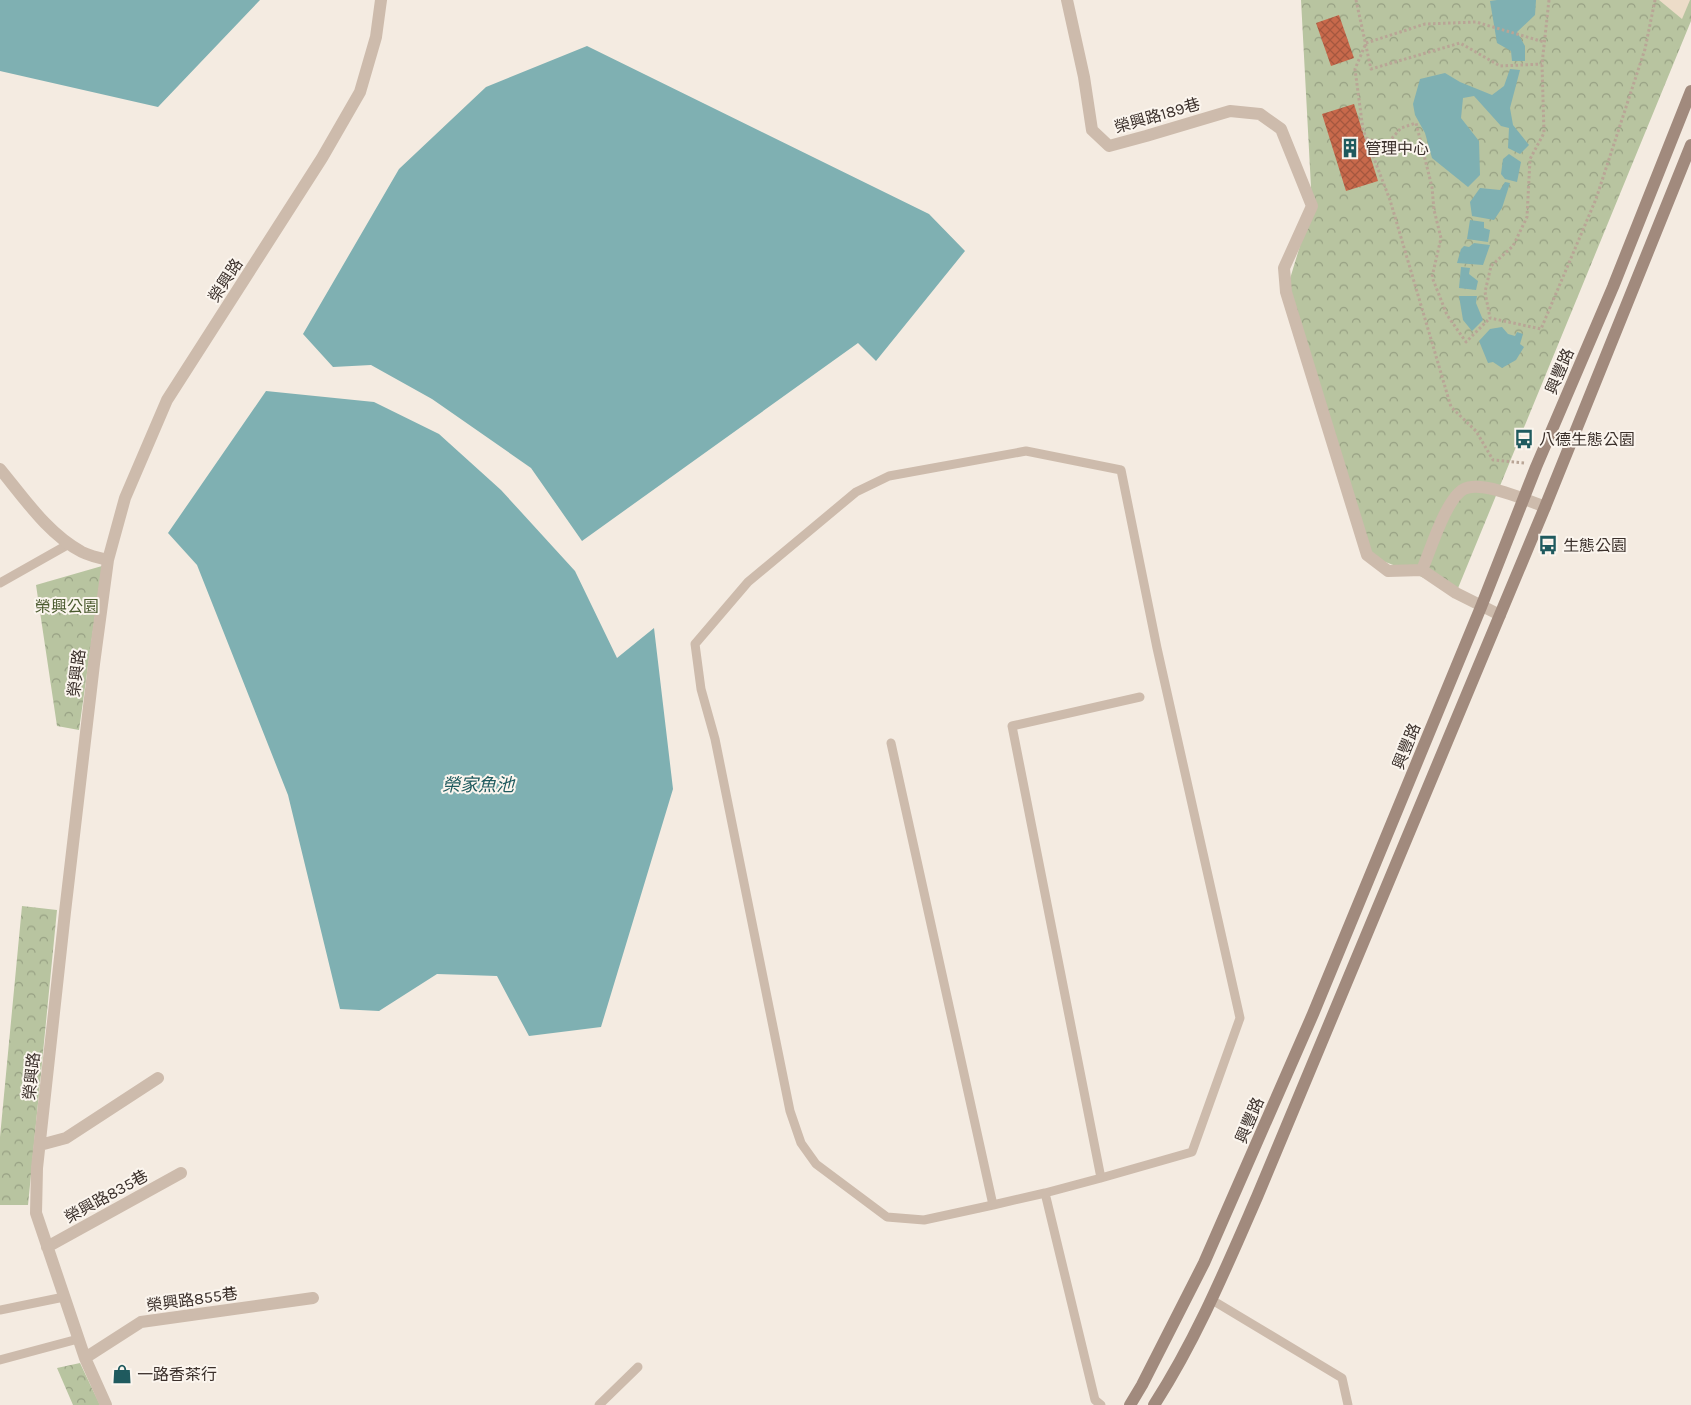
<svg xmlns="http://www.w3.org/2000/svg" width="1691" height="1405" font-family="Karla,'Noto Sans TC',sans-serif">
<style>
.park{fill:url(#park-crowns)}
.plaza{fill:#ecdcc8}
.water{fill:#7fb0b2}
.building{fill:url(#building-cross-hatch)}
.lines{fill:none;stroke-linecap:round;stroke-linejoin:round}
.path{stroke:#b9a596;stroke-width:3;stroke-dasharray:2.5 2.5;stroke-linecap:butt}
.service{stroke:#cdbbac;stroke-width:9}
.minor{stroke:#cdbbac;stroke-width:12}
.secondary{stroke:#a18a7d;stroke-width:12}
.labels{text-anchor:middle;stroke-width:4;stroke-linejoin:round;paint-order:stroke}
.street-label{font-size:16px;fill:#3b302b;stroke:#fbf5ee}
.poi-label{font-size:16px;fill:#3b302b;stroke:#fbf5ee;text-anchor:start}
.park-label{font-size:16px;fill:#4a5a2e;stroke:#fbf5ee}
.water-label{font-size:18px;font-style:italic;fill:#1f5a5e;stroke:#fbf5ee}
</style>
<defs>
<pattern id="park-crowns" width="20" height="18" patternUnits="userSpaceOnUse" patternTransform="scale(1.25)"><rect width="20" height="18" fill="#b8c4a0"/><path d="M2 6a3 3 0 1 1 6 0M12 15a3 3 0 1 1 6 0" fill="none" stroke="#97a083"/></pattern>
<pattern id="building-cross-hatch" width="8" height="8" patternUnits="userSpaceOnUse" patternTransform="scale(1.25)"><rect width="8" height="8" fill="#c8694b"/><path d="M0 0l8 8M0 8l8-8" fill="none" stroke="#a4573f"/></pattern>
</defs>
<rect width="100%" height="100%" fill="#f4ebe1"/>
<!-- park -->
<path class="park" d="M1301,0H1691V21L1456,593L1409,571L1367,555L1286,292L1312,206Z
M102,566L79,730L57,726L36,585Z
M22,906L57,910L28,1205H0V1137Z
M80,1363L100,1405H73L57,1368Z"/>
<!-- plaza -->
<path class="plaza" d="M1659,0H1690L1682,19Z"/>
<!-- water -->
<path class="water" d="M0,0H260L158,107L0,71Z
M1497,0H1536L1535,15L1517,32L1525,46V61H1512L1511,51L1497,43L1490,1Z
M587,46L929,214L965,251L876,361L858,343L582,541L531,468L432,399L371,365L333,367L303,334L399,169L486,87Z
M1510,69L1520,70L1510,108L1513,125L1529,145L1520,154L1508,148L1509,128L1501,126L1474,96L1463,98L1461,118L1479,141L1480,175L1468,187L1432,158L1425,133L1415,115L1413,104L1420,79L1445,73L1460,82L1492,95L1504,86Z
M1509,154L1521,162L1517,182L1505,179L1501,174L1503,159Z
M1505,182L1510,183L1502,208L1494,220L1472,216L1470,202L1480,188L1500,190Z
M1470,220L1484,222V228L1490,230L1488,242L1467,239Z
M1474,243L1490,245L1483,265L1457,263L1461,249L1464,246L1469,247Z
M1461,267L1470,268L1469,274L1478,281L1476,290L1459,288Z
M1459,296H1477L1476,303L1483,320L1472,331L1463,320Z
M1502,327L1508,334L1515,336L1517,332L1523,334L1520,344L1524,347L1516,360L1502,368L1493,362L1488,363L1479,341L1490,329Z
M266,391L374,402L439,434L501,490L575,571L617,658L654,628L673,789L601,1027L529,1036L497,976L437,974L379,1011L340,1009L288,795L197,565L168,533Z"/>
<!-- building -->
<path class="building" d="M1339,15L1354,58L1331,66L1316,23Z
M1354,104L1378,181L1346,191L1322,114Z"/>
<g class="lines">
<!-- path -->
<path class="path" d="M1356,0L1371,69L1460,43L1500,66L1542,64
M1549,0L1542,64L1544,133L1530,159L1527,217L1513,246L1491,266L1485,292L1490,318L1541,329L1596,199L1645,49L1655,0
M1366,138L1386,145L1401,128L1416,123L1432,187L1434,210L1441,238L1432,277L1447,315L1466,342L1490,318
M1524,463L1493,460L1476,431L1451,407L1390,200L1363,130L1355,69L1366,43L1425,24L1476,22L1544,42"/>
<!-- service -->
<path class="service" d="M0,583L69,544
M891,743L993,1205L1045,1193
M993,1205L924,1220L887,1217L816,1164L801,1143L790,1111L715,739L701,689L695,644L748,582L856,492L889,476L1026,451L1121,470L1157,648L1240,1018L1192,1152L1101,1178
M1212,1300L1342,1378L1348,1405
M0,1310L64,1297
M0,1360L78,1339
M599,1405L638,1367
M1101,1405L1095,1400L1045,1193L1101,1178L1012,726L1140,697"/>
<!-- minor -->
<path class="minor" d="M1067,0L1084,77L1092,130L1109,146L1146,136L1230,111L1260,114L1281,129L1312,206L1284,268L1286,292L1367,555L1388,571L1422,570L1456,593L1500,615
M0,469C24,498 48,534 82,552C90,556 99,558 108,560
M1422,570C1430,552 1446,498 1464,489C1481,480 1527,500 1545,507
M40,1145L66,1138L158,1078
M47,1247L181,1173
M85,1358L141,1322L313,1298
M106,1405L85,1358L36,1213L37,1168L65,912L94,664L108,560L125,498L167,400L322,158L360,92L376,37L381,0"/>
<!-- secondary -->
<path class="secondary" d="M1130,1405L1142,1385L1204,1263L1313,1014L1481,607L1536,467L1613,287L1691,91
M1154,1405C1196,1340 1226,1268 1257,1197L1545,507L1691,145"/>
</g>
<!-- icons -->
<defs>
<symbol id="building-bare" viewBox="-9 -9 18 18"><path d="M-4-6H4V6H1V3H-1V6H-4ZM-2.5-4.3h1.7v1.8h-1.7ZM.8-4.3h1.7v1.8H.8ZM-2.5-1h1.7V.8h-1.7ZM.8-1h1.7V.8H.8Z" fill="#1f5a5e" stroke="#fbf5ee" stroke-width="2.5" paint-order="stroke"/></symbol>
<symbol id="bus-bare" viewBox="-9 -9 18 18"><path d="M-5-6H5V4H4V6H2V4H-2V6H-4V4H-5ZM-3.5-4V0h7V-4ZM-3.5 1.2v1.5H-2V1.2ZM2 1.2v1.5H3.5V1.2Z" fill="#1f5a5e" stroke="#fbf5ee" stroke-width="2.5" paint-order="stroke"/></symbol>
<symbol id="shop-bare" viewBox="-9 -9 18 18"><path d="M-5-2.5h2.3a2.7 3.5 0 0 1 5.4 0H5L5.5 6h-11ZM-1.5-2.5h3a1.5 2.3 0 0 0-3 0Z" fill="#1f5a5e" stroke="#fbf5ee" stroke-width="2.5" paint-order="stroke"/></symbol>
</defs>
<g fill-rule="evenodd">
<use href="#building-bare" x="1336" y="134" width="28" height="28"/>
<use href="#bus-bare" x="1510" y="425" width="28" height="28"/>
<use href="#bus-bare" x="1534" y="531" width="28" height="28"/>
<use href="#shop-bare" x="108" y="1360" width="28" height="28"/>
</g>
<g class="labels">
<!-- street labels -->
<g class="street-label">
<text transform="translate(1157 115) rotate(-16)" y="6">榮興路189巷</text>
<text transform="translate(225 280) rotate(-57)" y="6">榮興路</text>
<text transform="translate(1559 371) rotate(-67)" y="6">興豐路</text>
<text transform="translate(76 673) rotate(-83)" y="6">榮興路</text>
<text transform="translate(1406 746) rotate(-68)" y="6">興豐路</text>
<text transform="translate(31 1076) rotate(-84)" y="6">榮興路</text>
<text transform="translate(1249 1120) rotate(-67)" y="6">興豐路</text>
<text transform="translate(106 1196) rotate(-29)" y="6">榮興路835巷</text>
<text transform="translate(192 1299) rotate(-8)" y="6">榮興路855巷</text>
</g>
<!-- poi labels -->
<g class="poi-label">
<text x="1365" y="154">管理中心</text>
<text x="1539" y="445">八德生態公園</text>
<text x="1563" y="551">生態公園</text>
<text x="137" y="1380">一路香茶行</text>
</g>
<!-- park labels -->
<g class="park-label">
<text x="67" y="612">榮興公園</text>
</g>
<!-- water labels -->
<g class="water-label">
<text x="478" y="791">榮家魚池</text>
</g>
</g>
</svg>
